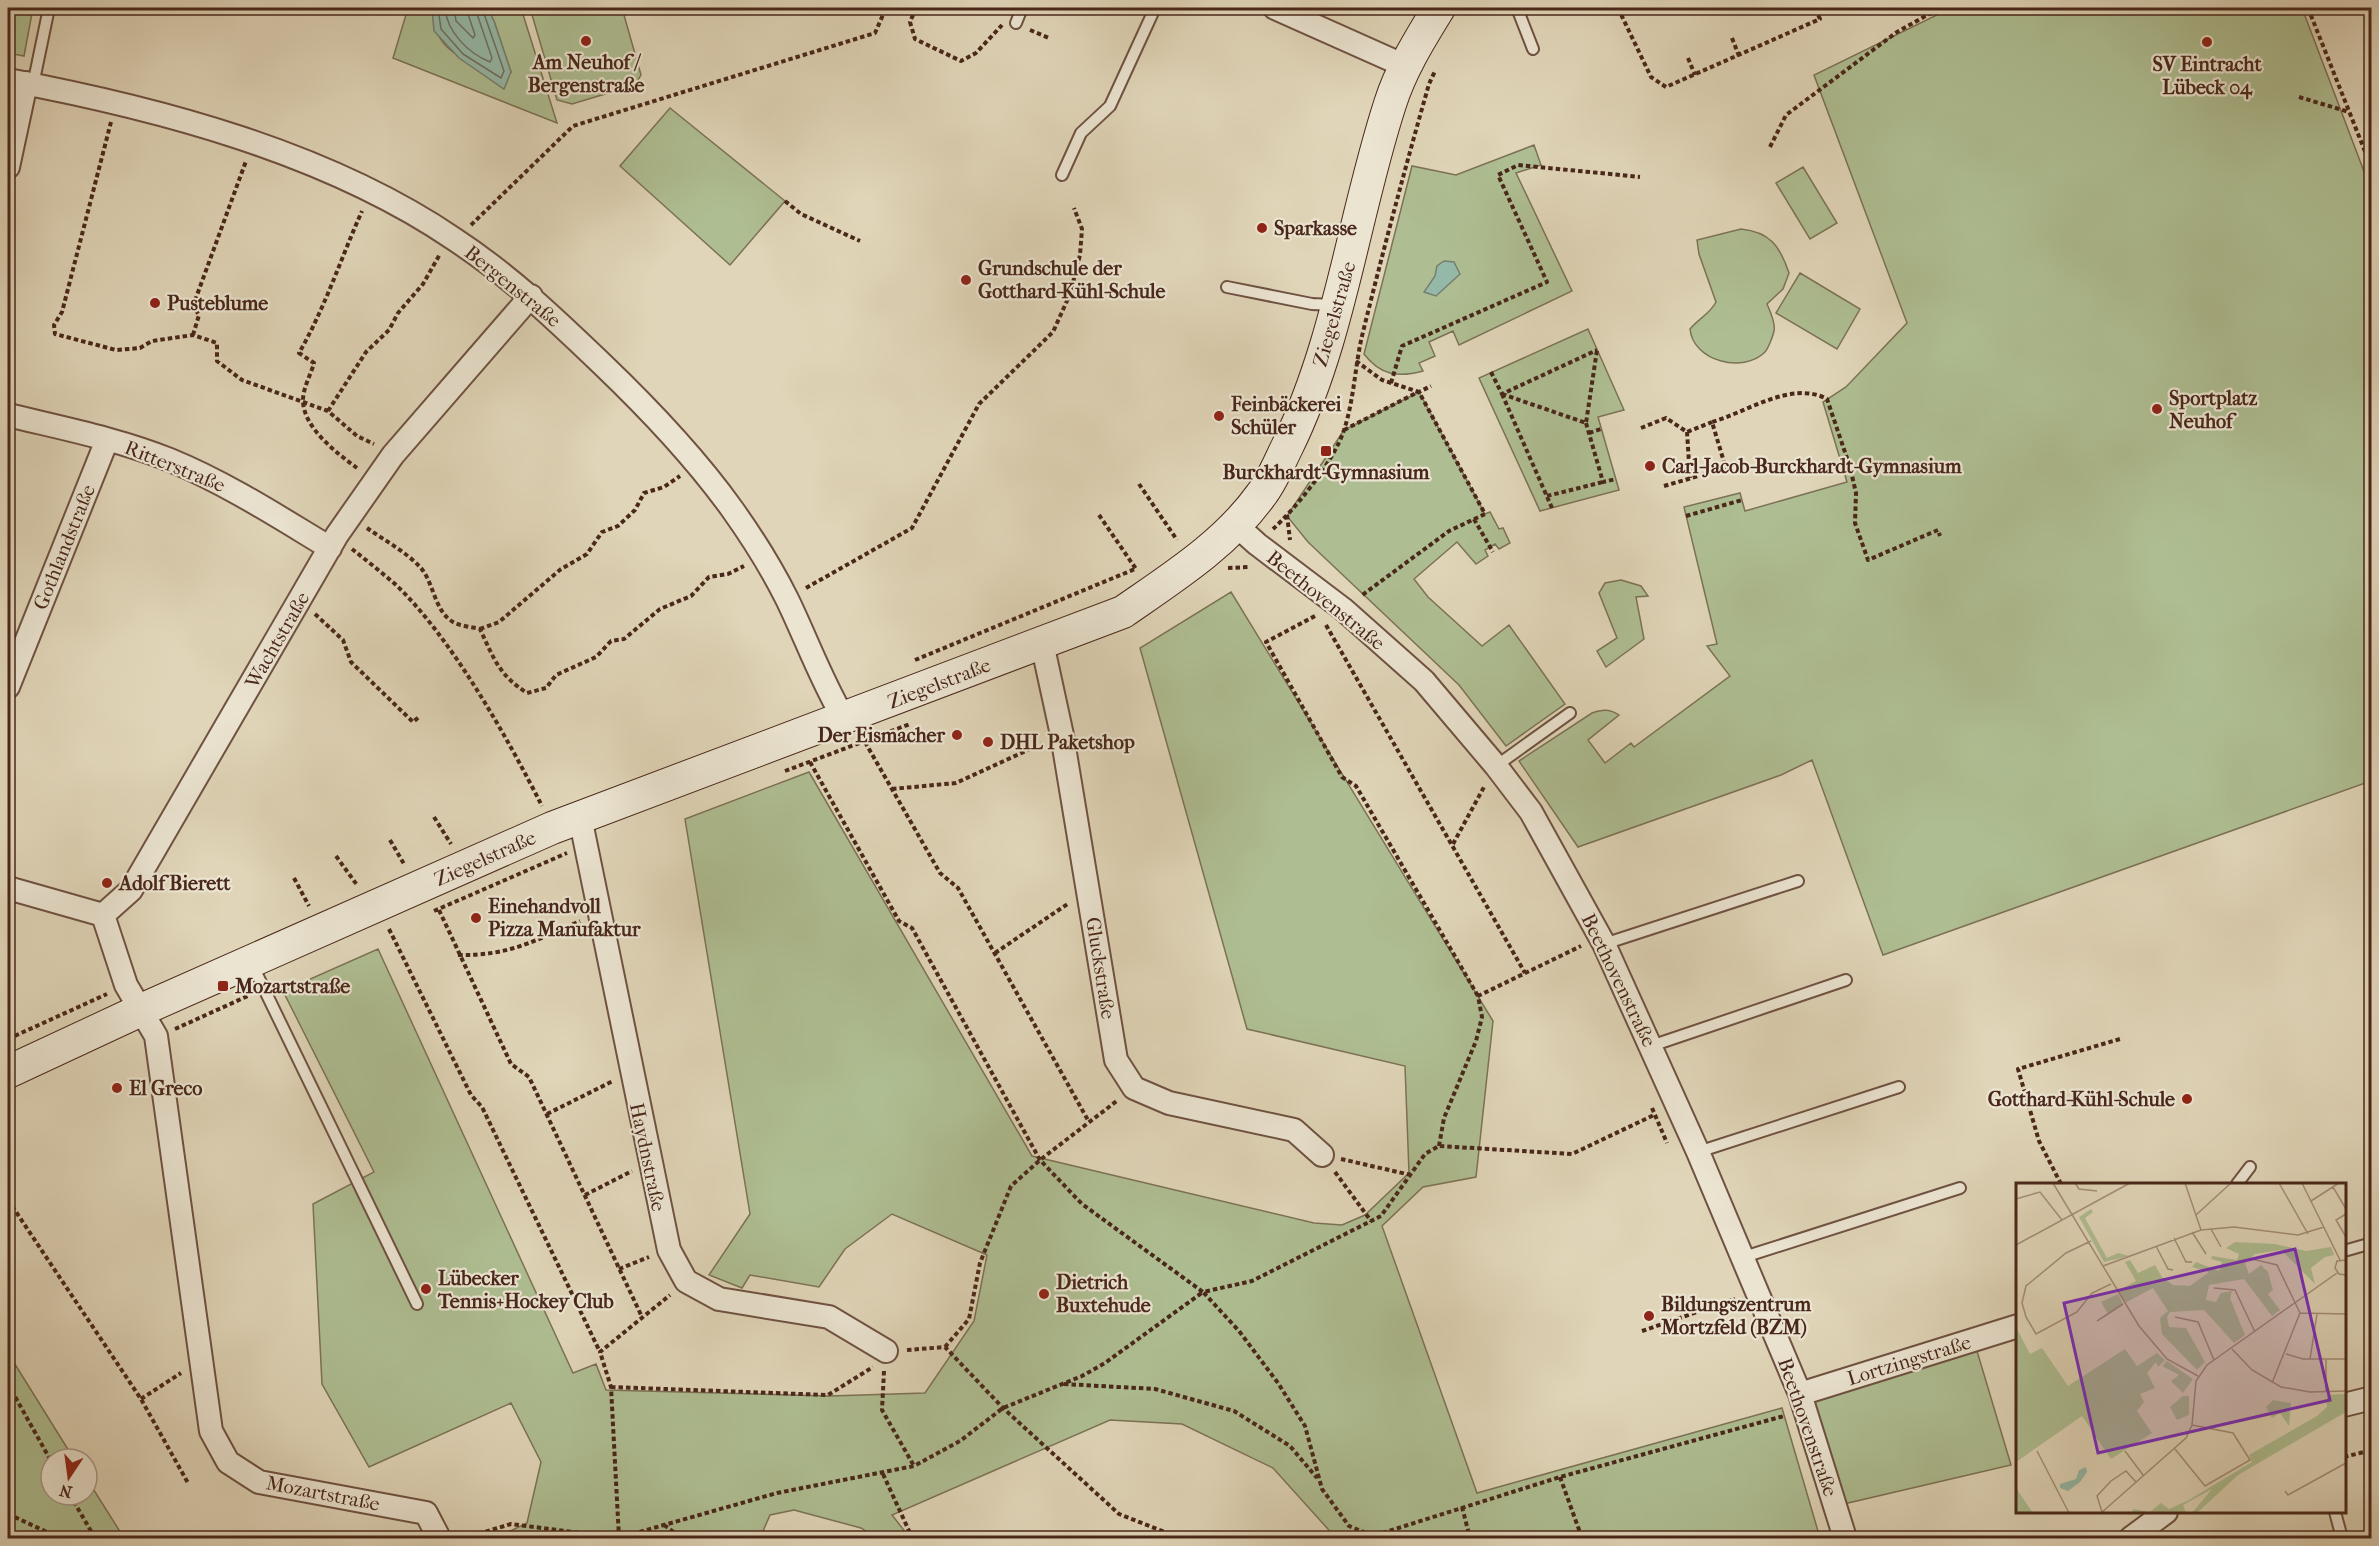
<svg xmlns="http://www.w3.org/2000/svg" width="2379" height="1546" font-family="'IM FELL French Canon',serif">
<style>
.green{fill:#aebe92;stroke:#7c7256;stroke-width:1.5}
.water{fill:#95b9a8;stroke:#777f6f;stroke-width:1.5}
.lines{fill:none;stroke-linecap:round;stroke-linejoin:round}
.shore{stroke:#6f7061;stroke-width:1.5}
.service-casing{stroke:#6f5242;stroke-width:14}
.minor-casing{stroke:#6f5242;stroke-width:26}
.secondary-casing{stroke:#49271a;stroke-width:34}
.path{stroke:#49271a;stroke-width:4;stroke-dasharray:4.5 3;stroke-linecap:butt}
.service{stroke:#ebe4d1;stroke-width:10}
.minor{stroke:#ebe4d1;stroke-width:22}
.secondary{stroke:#ebe4d1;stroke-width:32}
.poi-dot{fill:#8f2418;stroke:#ebe4d1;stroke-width:2}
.labels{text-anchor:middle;stroke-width:4.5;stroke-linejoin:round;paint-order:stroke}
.poi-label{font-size:20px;font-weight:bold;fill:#49271a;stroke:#ebe4d1;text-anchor:start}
.street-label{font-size:20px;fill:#49271a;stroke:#ebe4d1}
.inset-road{fill:none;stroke:#a48f79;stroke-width:1.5}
.view{fill:#7b2cbf;fill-opacity:0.15;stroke:#7b2cbf;stroke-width:3}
.inset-edge{fill:none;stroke:#49271a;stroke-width:3}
</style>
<rect width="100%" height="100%" fill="#e0d5b8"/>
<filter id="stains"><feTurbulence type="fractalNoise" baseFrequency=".00333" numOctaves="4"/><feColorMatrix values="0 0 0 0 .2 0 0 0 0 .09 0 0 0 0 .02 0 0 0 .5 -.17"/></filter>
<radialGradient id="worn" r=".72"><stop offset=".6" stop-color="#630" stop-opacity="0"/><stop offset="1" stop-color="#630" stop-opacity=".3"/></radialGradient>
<!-- green -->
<path class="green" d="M8,8H33L24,56L8,53Z
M408,8H432C434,58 471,61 511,72L494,21L487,8H521L557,123L393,58Z
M530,8H622L641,75L635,85L572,104L557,100Z
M1951,8H2302L2371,190V781L1883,955L1812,760L1781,775L1578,847L1519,761L1592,713C1603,709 1610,709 1619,715L1588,740L1605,763L1631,743L1634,747L1730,676L1707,646L1717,644L1684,507L1740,493L1745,511L1847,482L1823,402L1846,387L1907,323L1814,75Z
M670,108L785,201L730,265L620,166Z
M1534,145L1541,165L1516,173L1572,291L1459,345L1453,331L1429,342L1435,356L1419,363L1423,371C1398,378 1380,375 1364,354L1412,166L1456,175Z
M1803,167L1837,223L1810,239L1776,183Z
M1741,229C1770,232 1780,246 1789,273L1783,289L1767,304C1770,311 1776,324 1774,331C1773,336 1768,349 1765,352C1743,374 1693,361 1690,329C1699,318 1710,314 1716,302L1699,254L1697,240Z
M1800,273L1860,309L1837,349L1776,313Z
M1588,329L1624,410L1598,417L1619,490L1540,511L1479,378Z
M1419,392L1485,514L1490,512L1499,529L1503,528L1510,543L1499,549L1495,544L1485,550L1488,556L1476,564L1457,542L1414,579L1428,597L1482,646L1509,625L1565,704L1506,746L1459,685L1308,542L1287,516L1344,430Z
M1621,580L1641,586L1648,596L1636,597L1644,639L1606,667L1597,651L1617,638L1599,593L1605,583Z
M1231,592L1493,1021L1476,1177L1423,1187L1382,1226L1477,1493L1782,1408L1820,1538H1336L1273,1468L1182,1424L1110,1420L892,1515L910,1538H876L861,1528L794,1510L770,1515L760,1538H496L527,1523L541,1462L511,1403L369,1467L322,1384L313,1204L374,1172L283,991L378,949L573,1373L596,1364L606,1390L830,1396L925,1393L974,1321L987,1255L892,1214L845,1249L819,1287L750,1275L742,1288L709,1275L750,1214L685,819L809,772L1032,1156L1314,1223L1342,1225L1365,1215L1409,1173L1405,1066L1247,1029L1140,648Z
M1974,1341L2011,1465L1835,1506L1800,1394Z
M8,1353L74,1459H51V1495H87V1479L124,1538H8Z"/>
<!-- water -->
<path class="water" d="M432,8H487L494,21L511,72L504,89L459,58L434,31Z
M1444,261L1454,262L1460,274L1436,296L1424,292L1435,276L1437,266Z"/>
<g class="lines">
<!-- shore -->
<path class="shore" d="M438,8L441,29L463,54L501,78L504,71L482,8
M445,8C447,32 468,53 490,62L492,58L475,8
M454,8L456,21L473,38L475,35L466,8"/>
<defs>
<path id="service" d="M1517,8L1533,49
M1016,23L1022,8
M33,85L49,8
M1062,175L1081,133L1110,106L1155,8
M1227,287L1312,304L1334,305
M1496,766L1570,713
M1604,944L1798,881
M252,964L417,1304
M1651,1046L1846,980
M1698,1152L1899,1087
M2237,1184L2250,1167
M2344,1251L2372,1243
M1744,1257L1960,1188
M2335,1512L2342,1538"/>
<path id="minor" d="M1275,8L1405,66
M8,80C157,108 326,152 454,239C509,275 555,319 602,364C649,409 694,456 732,509C752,537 771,567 787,599C806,638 821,680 844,719
M8,167L26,83
M8,415C61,428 118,439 170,460C226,483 277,516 330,548
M1236,525L1257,544L1343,609L1424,681L1496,766L1531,812L1604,944L1698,1152L1800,1394L1845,1538
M1042,643L1062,735L1116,1060L1134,1088L1169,1103L1294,1130L1322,1155
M8,687L107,440
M580,817L669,1250L686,1281L719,1299L829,1317L886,1351
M8,888L103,915
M103,915L126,985L156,1036L211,1431L228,1462L259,1482L426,1513L439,1538
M103,915L131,890L337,535L393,455L531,296
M1800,1394L2018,1326
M2344,1405L2372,1398
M2131,1538L2166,1512"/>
<path id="secondary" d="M8,1072L141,1010L552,828L1123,612C1172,578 1226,544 1261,495C1272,481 1279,463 1287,447C1340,339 1353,218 1390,104C1401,69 1420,39 1439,8"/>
</defs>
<!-- service casing -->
<use href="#service" class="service-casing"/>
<!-- minor casing -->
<use href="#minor" class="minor-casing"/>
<!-- secondary casing -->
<use href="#secondary" class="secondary-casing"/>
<!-- path -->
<path class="path" d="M916,8L910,22L915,39L961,61L976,53L1002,25
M1618,8L1651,77L1666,87L1820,19L1815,8
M2308,8L2372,169
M1465,14L1471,8
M1030,30L1049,38
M1732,38L1739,56
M1688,58L1695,75
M2299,97L2349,112
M111,122L62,312L54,325L55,334L116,350L140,348L152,341L193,335L217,343V361L242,380L328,411L357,436L374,444
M1770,147L1786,115L1897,32L1940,8
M785,201L801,214L860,241
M471,225L573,126L875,33L886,8
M193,335L199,315L193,306L246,161
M1356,361L1382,380L1419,392L1485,514L1449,531L1361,596
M1491,372L1502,394L1597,350
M1391,383L1402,346L1547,282L1498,175L1518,165L1640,177
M1417,393L1431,386
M1502,394L1586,423L1597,350
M1502,394L1552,508
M328,411L366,352L389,330L398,313L423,284L440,254
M1586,423L1603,482L1616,479
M1641,428L1666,418L1687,432L1712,422
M1344,430L1418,392
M1687,432L1690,478
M1589,433L1601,429
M357,468C337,453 303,428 303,400C303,388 311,374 314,363L299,353C325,308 341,258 362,211
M1727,472L1712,422C1747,412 1792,380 1827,399L1850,467L1856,493L1855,523L1868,560L1938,530L1940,536
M1139,484L1177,540
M1664,486L1726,468
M1547,496L1603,482
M1099,515L1136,569
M1287,515L1290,540
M1686,516L1742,500
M1474,519L1493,552
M367,528C384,540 406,552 420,567C434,582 434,611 453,622C460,626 472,627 480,629C494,659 499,675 527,693L546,688L556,675L596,657L611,641L624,639L660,609L691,596L709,577L728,574L744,566
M1273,529C1297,507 1334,461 1344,430C1354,400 1355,366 1362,336C1383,251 1405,168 1429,84L1435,71
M352,549C366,560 381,572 395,584C451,637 507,737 542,806
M1228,568L1250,567
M806,588L912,528L979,404L1053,332L1070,294L1080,255L1082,229L1074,208
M315,614L343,640L351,662L413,722L419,717
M1315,616L1266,642L1342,777L1356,786L1478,996
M1326,625L1525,973
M480,629L499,622L561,569L587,554L602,532L618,526L635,510L644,493L664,487L680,476
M915,660L1135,569
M865,742L940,873L958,888L1089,1122
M810,762L899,921L912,928L1040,1160L1082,1204L1203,1292L1252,1281L1381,1216L1425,1154L1439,1146L1572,1154L1654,1115
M785,771L910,724
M892,789L956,783L1041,744
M434,817L451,844
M390,840L404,864
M1453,844L1484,787
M336,856L357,885
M294,878L309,906
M439,910L511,1064L529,1077L642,1317
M434,911L567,853
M389,929L471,1095L482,1107L600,1352
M995,953L1069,903
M458,955C509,956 534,941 580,921
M175,1029L250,995
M8,1039L107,994
M1652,1108L1667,1143
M547,1114L613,1081
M1439,1146L1444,1118L1476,1041L1482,1017L1478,996L1581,946
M1341,1159L1411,1175
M1335,1172L1371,1221
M2061,1184L2039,1141L2018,1069L2120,1039
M585,1195L632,1171
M8,1200L141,1399L188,1483
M619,1269L649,1257
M1642,1331L1735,1299
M945,1347L969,1319L980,1263L1011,1186L1040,1160L1118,1100
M907,1350L945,1347L1003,1408L1119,1514L1180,1538
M884,1371L882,1410L914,1466
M8,1384L51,1461
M1064,1384L1155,1389L1234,1411L1290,1446L1317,1478
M611,1387L828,1395L873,1367
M141,1399L181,1373
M2344,1457L2372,1450
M883,1474L910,1533L919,1538
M1560,1477L1582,1538
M70,1495L95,1538
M1462,1507L1470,1538
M8,1514L60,1538
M664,1525L682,1538
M464,1538L511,1524L619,1538L611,1387L600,1352L670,1295
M618,1538L777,1493L914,1466L960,1441L1003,1408L1082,1376L1105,1363L1203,1292L1239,1331L1278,1383L1305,1426L1322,1489L1349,1526L1373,1536L1560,1477L1784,1416"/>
<!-- service -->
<use href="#service" class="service"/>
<!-- minor -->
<use href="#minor" class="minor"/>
<!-- secondary -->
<use href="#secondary" class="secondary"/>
</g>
<!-- markers -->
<g class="poi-dot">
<circle cx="586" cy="41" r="6"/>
<circle cx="2207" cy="42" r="6"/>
<circle cx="1262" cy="228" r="6"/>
<circle cx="966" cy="280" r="6"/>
<circle cx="155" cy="303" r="6"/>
<circle cx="2157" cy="409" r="6"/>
<circle cx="1219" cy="416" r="6"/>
<rect x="1320" y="445" width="12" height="12" rx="3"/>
<circle cx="1650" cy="466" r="6"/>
<circle cx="957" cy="735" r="6"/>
<circle cx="988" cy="742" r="6"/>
<circle cx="107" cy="883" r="6"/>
<circle cx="476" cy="918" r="6"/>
<rect x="217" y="980" width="12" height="12" rx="3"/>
<circle cx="117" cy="1088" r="6"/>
<circle cx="2187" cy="1099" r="6"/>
<circle cx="426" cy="1289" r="6"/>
<circle cx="1044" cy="1294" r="6"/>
<circle cx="1649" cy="1316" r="6"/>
</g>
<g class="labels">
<!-- poi labels -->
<g class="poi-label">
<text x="586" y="69" text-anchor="middle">Am Neuhof /<tspan x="586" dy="23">Bergenstraße</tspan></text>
<text x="2207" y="71" text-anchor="middle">SV Eintracht<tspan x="2207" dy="23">Lübeck 04</tspan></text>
<text x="1274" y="235">Sparkasse</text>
<text x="978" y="275">Grundschule der<tspan x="978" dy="23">Gotthard-Kühl-Schule</tspan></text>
<text x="167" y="310">Pusteblume</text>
<text x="2169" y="405">Sportplatz<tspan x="2169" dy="23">Neuhof</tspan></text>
<text x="1231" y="411">Feinbäckerei<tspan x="1231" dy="23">Schüler</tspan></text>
<text x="1662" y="473">Carl-Jacob-Burckhardt-Gymnasium</text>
<text x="1326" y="479" text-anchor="middle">Burckhardt-Gymnasium</text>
<text x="945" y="742" text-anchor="end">Der Eismacher</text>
<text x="1000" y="749">DHL Paketshop</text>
<text x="119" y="890">Adolf Bierett</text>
<text x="488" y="913">Einehandvoll<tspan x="488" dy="23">Pizza Manufaktur</tspan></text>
<text x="235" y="993">Mozartstraße</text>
<text x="129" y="1095">El Greco</text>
<text x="2175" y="1106" text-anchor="end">Gotthard-Kühl-Schule</text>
<text x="438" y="1285">Lübecker<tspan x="438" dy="23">Tennis+Hockey Club</tspan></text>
<text x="1056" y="1289">Dietrich<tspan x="1056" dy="23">Buxtehude</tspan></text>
<text x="1661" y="1311">Bildungszentrum<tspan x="1661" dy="23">Mortzfeld (BZM)</tspan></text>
</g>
<!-- street labels -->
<g class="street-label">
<text transform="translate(513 286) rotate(39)" y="7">Bergenstraße</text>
<text transform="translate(1334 314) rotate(-74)" y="7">Ziegelstraße</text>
<text transform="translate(175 466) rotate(22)" y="7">Ritterstraße</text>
<text transform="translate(64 547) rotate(-68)" y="7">Gothlandstraße</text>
<text transform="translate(1326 600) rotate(39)" y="7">Beethovenstraße</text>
<text transform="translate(277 640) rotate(-60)" y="7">Wachtstraße</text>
<text transform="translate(939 683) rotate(-21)" y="7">Ziegelstraße</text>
<text transform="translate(485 858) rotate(-24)" y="7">Ziegelstraße</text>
<text transform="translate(1101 968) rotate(81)" y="7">Gluckstraße</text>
<text transform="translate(1619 980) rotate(64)" y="7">Beethovenstraße</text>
<text transform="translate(648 1157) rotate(78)" y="7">Haydnstraße</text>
<text transform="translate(1909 1360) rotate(-17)" y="7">Lortzingstraße</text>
<text transform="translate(1808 1427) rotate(71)" y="7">Beethovenstraße</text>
<text transform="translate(323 1493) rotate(11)" y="7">Mozartstraße</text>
</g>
</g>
<!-- overview -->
<g transform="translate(2016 1183)">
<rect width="330" height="330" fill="#e0d5b8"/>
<path d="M75,26L77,29L69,35L91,75L102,70L113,73L88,79L63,34ZM219,59L259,61L290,68L315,64L318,72L309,74L295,85L299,101L265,67L239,71L229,80L233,91L245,82L252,89L257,107L252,111L264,127L256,133L228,96L193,102L190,117L200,119L205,110L216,108L214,115L229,152L218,160L188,127L154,129L151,134L153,144L170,145L189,179L181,187L146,151L144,135L152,128L137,105L109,120L102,108L120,98L109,79L114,77L122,90L139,82L146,94L157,102L174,103L193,89L176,84L180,79L203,88L206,79L195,76L196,73L221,77L223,71L210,65ZM102,111L107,121L92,131L85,119ZM0,144L14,171L26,165L52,203L109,166L121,183L141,170L149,177L142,184L140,179L131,190L139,205L124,211L128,219L121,228L136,250L95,276L66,233L0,279ZM151,178L177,196L167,210L155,198L163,192L146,183ZM330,211V229L222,292L181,330H176L196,306L167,322L170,330H116L117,326L134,329L145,320L153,326L171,318L236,279L233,272L301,233L311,224V212ZM167,213H173V232L161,237L154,224ZM257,217L275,220L273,243L264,230L256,235L250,224ZM0,305L17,330H0Z" fill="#aebe92"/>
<path d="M70,284L71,289L64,299L52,308L44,305V301L60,296L63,287Z" fill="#95b9a8"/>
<path class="inset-road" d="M37,0L123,143L151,176L182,193M59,0L63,6L81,8M169,0L185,47M263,0L292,51M286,0L324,77M317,4L330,26M0,16L24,9L46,37M295,18L323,0M330,31L320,37L330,54M180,32L215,0M195,46L205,64M176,49L190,71M158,55L170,79H176M75,58L50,70L10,103L6,120L10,134L20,151L61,129L76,110L95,101M0,62L114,0M140,63L152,86L157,87M236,76L261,82L284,130M330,77L321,78L319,85L323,91L330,92M87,83L185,47L218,44L282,52L308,44M198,105L219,107L239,149M284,130L330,131M159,134L182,139L198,177M81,138L107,121M216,166L236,187L265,204L294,209L330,208M270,171L287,176H330M294,176L301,131M310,177V209M256,200L284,130M159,266L189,303L234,277L217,250L176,242M21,268L53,330M109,268L127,292M269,308L272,312L330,280M86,329L81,313L95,298L110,288L120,299M85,330L170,255L176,242L180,198L191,182L321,90"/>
<path class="view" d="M279,66L314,217L82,270L48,120Z"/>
<rect width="330" height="330" class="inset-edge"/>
</g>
<!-- margin -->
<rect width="2379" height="1546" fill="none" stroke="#e0d5b8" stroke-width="30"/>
<rect x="9" y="9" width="2361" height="1528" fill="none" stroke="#49271a" stroke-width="3"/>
<rect x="15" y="15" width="2349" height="1516" fill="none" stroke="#49271a" stroke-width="1.5"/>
<!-- north arrow -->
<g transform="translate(69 1477) rotate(193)"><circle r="28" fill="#ebe4d1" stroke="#aa9888" stroke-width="1.5"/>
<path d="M0-4.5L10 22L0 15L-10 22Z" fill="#8f2418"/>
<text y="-9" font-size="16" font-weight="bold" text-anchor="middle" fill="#49271a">N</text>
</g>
<rect width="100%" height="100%" filter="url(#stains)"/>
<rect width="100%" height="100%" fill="url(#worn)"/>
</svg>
